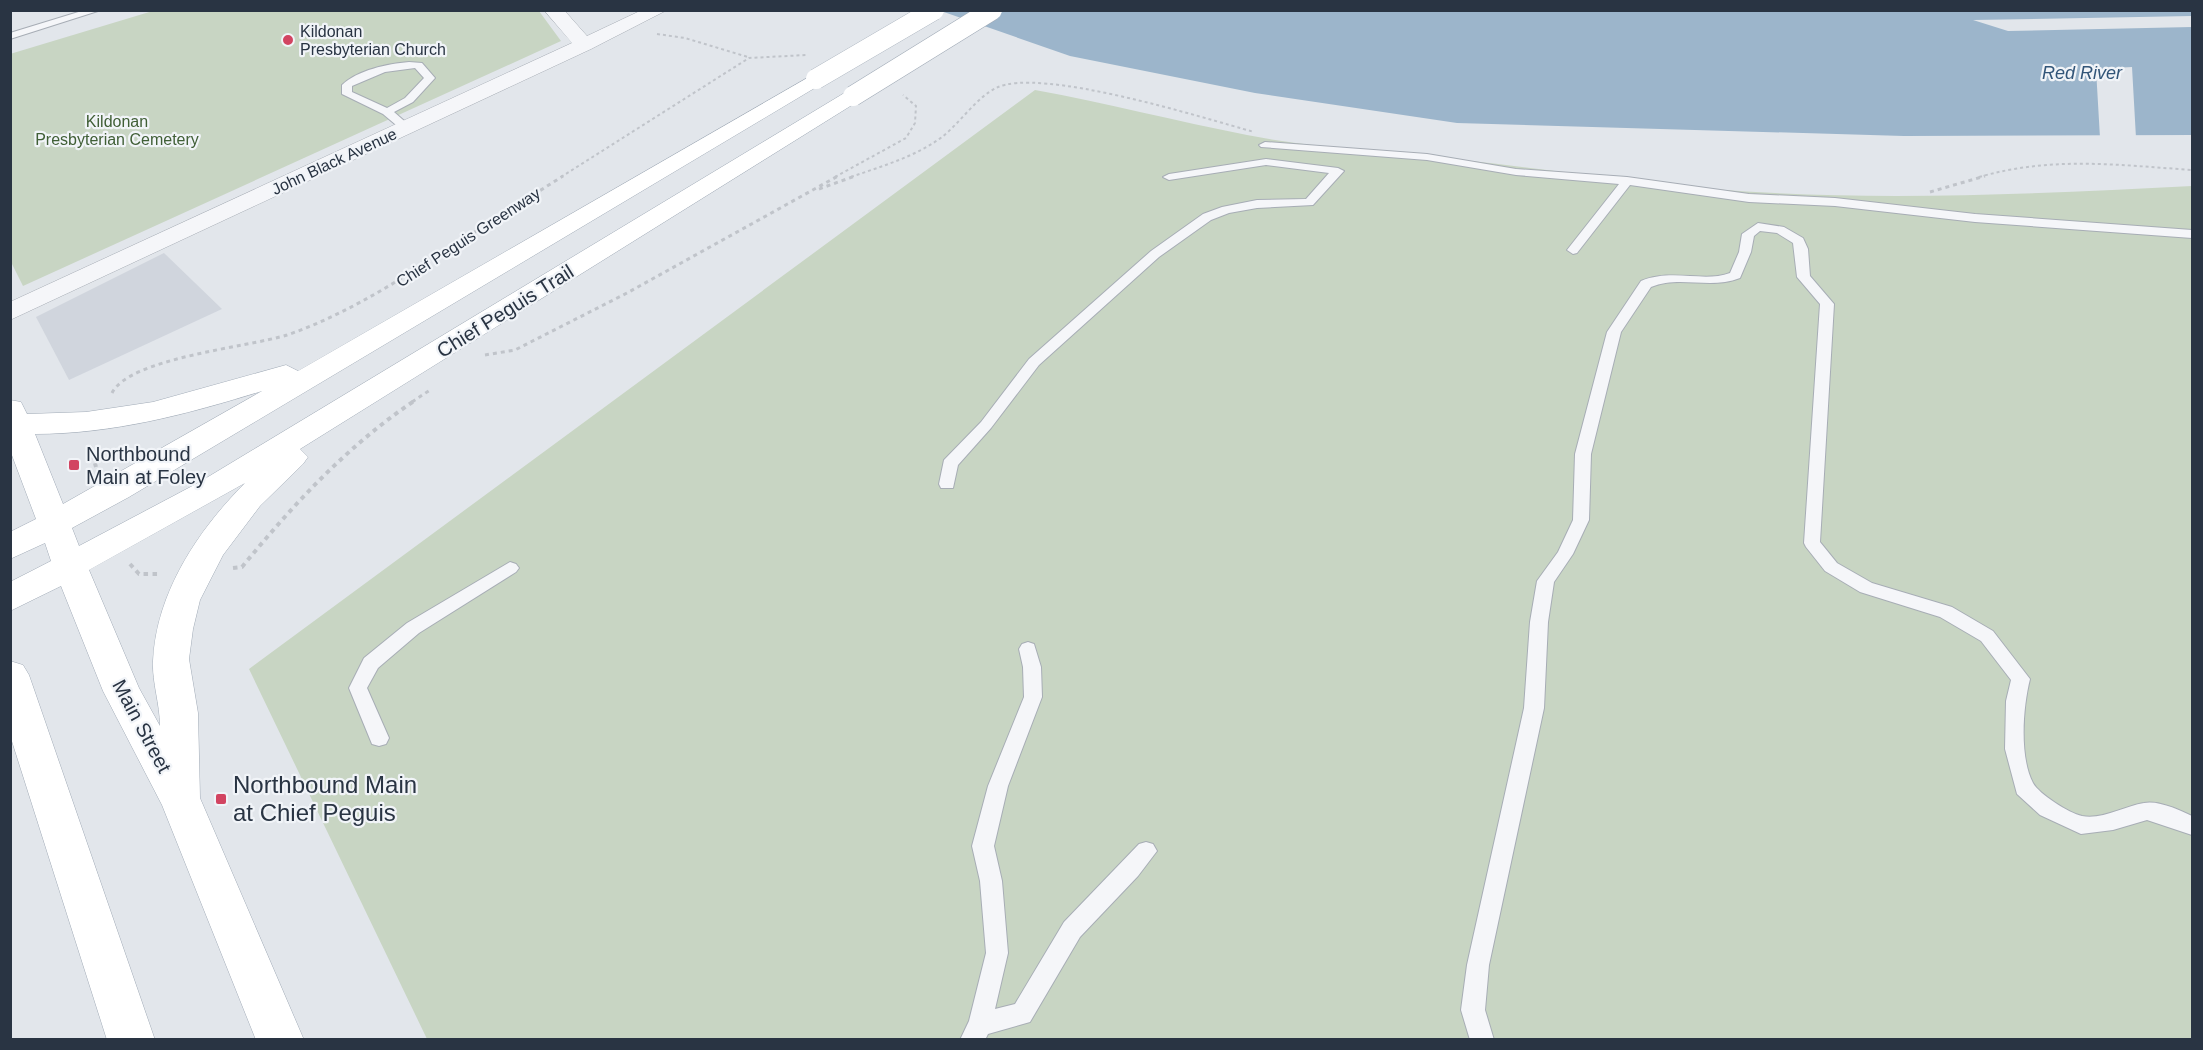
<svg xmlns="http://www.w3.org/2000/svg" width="2203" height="1050" font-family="Arial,sans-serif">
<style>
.built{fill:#d0d5dd}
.green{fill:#c8d5c3}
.water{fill:#9cb5cb}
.pier{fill:#e2e6eb}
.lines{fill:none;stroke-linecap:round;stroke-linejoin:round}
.lane-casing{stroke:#a7adb5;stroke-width:2}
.street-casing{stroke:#a7adb5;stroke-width:1}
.primary-casing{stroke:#a1abb7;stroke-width:1}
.path-far2{stroke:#c0c4ca;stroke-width:2;stroke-dasharray:3 3;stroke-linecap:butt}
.path-far1{stroke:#c0c4ca;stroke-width:3;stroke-dasharray:4 4;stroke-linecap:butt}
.path{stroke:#c0c4ca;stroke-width:4;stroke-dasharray:4.5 4.5;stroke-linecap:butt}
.lane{fill:#f5f6f9;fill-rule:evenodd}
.street{fill:#f5f6f9;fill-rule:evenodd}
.primary{fill:#fff;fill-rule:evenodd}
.primary-bridge-casing{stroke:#a1abb7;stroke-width:21;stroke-linecap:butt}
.primary-bridge{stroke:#fff;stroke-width:20}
.poi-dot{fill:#d24461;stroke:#f1f4f8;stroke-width:2}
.labels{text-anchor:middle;stroke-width:4.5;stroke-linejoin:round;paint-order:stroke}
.far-poi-label{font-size:16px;fill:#293443;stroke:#f1f4f8;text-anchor:start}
.far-park-label{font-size:16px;fill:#405f36;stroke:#f1f4f8}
.far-street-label{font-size:16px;fill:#293443;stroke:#f1f4f8}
.far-water-label{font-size:18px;font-style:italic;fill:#325578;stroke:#f1f4f8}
.street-label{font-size:20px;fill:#293443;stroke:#f1f4f8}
.poi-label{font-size:20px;fill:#293443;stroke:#f1f4f8;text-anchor:start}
.near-poi-label{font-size:24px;fill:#293443;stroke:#f1f4f8;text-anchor:start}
</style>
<rect width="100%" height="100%" fill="#e2e6eb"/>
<!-- built -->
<path class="built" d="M164,253L222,309L69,380L36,317Z"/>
<!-- green -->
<path class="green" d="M156,10L539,11L561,41L23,286L10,260V54Z
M1035,90C1106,103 1176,121 1247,135C1318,149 1390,151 1462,160C1545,169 1629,181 1712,189C1872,202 2033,194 2192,186V1039H427L249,669Z"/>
<!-- water -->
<path class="water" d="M941,11H2192V135L1904,136L1457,123L1255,93L1070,56Z"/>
<!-- pier -->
<path class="pier" d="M2192,16V27L2008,31L1973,20Z
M2132,67L2136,138H2100L2096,69Z"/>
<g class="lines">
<defs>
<path id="lane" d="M85,10H101L10,39V33Z
M409,62L422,63L435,78L413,102L394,112L410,126V130H402L383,114L342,94V85C358,70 387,64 409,62ZM415,68L424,78L405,98L387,108L352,92V86L385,72Z
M1265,142L1427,154L1516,169L1627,177L1749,194L1835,198L1975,214L2192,230V238L1975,222L1835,206L1749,202L1630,185L1577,253L1573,254L1567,250L1619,184L1516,175L1427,160L1261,147L1259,145Z
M1266,159L1338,168L1344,171L1313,205L1257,208L1229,213L1211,220L1159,257L1039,365L991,428L958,465L953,488H941L939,484L944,460L981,422L1029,359L1151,251L1203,214L1222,207L1257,200L1306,199L1329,173L1266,165L1169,180L1163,177L1169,174Z
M1758,223L1784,227L1803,238L1808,249L1810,276L1834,304L1820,542L1837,563L1872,583L1952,607L1993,631L2030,679C2023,707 2019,756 2033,783C2039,794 2069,813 2082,816C2102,820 2125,806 2144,803C2158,800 2180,810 2192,816V835L2147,820L2113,830L2081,834L2040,815L2017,794L2005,749L2006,701L2011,680L1981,641L1940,617L1860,592L1825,571L1806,547L1804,543L1820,304L1797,277L1793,243L1777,233L1760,231L1754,236L1751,252L1740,278C1710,290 1680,275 1651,287L1621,332L1591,454L1589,520L1573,554L1554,582L1548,622L1544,708L1489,965L1485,1010L1494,1040H1470L1461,1010L1467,965L1524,708L1530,622L1537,581L1558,552L1573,520L1575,454L1607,332L1641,281C1673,268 1703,283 1730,273L1739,252L1742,234Z
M510,562L516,564L519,568L516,572L419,633L378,668L367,688L389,738L386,744L379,746L372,744L349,688L364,658L407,623Z
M1028,642L1034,644L1041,667L1042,697L1008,786L994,846L1002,881L1008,953L995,1009L1015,1004L1064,922L1139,844L1146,842L1153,844L1157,851L1138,876L1080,937L1030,1022L988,1034L985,1040H960L969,1021L986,953L980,881L972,846L988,786L1024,697L1023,667L1019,649L1022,644Z"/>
<path id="street" d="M544,10H564L587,36L642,10H667L591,49L10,320V302L572,43Z"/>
<path id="primary" d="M816,73L823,75L826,79L823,83L129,497L72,528L79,546L198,483L846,92H860L863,96L860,100L300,449L308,457L303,464L260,506L223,555L200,600L193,629L189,659L198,713L200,798L304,1040H256L162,805L103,691L61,586L10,611V582L51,561L45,543L10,559V532L36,519L10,450V400L21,402L27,414L86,412L153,402L286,365L298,371ZM262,391L63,504L35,434C113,434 188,414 262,391ZM245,483C198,530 156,593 153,661C152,683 160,704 160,726L139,688L89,570Z
M10,661L23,665L29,675L155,1040H107L10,735Z"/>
</defs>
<!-- lane casing -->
<use href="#lane" class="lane-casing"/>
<!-- street casing -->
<use href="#street" class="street-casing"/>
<!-- primary casing -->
<use href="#primary" class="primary-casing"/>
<!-- path-far2 -->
<path class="path-far2" d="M657,34L685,38L748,57
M561,177L749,58L806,55
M835,177L906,138L915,123L916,106L903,95
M851,177C882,166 915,157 942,137C960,123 976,98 996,88C1038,66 1204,118 1254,132
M1979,177C2052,156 2118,165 2192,170"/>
<!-- path-far1 -->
<path class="path-far1" d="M819,189L855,176
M1930,192L1985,176
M485,355L515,350L627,293L838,176
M112,393C129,358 249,347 287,335C342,316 390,286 440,254C481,228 522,202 563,176
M412,402L430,390"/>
<!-- path -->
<path class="path" d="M90,446L96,467
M130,564L139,574H160
M233,568L242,567C293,505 347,446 414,401"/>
<!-- lane -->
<use href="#lane" class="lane"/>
<!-- street -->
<use href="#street" class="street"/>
<!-- primary -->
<use href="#primary" class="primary"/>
<defs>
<path id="primary-bridge" d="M816,79L934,10
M853,96L992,10"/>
</defs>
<!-- primary-bridge casing -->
<use href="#primary-bridge" class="primary-bridge-casing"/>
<!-- primary-bridge -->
<use href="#primary-bridge" class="primary-bridge"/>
</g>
<!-- markers -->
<g class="poi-dot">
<circle cx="288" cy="40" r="6"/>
<rect x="68" y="459" width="12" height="12" rx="3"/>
<rect x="215" y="793" width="12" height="12" rx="3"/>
</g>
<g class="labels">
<!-- far-poi labels -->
<g class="far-poi-label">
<text x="300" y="37">Kildonan<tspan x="300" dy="18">Presbyterian Church</tspan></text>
</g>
<!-- far-park labels -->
<g class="far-park-label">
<text x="117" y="127">Kildonan<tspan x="117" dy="18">Presbyterian Cemetery</tspan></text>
</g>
<!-- far-street labels -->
<g class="far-street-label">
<text transform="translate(334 161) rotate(-25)" y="6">John Black Avenue</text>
<text transform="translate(468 237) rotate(-33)" y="6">Chief Peguis Greenway</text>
</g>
<!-- far-water labels -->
<g class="far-water-label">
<text x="2082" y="79">Red River</text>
</g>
<!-- street labels -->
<g class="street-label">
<text transform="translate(505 311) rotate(-32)" y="7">Chief Peguis Trail</text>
<text transform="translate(142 726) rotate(62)" y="7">Main Street</text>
</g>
<!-- poi labels -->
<g class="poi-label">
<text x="86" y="461">Northbound<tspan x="86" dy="23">Main at Foley</tspan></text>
</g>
<!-- near-poi labels -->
<g class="near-poi-label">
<text x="233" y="793">Northbound Main<tspan x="233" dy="28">at Chief Peguis</tspan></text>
</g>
</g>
<!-- border -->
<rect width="2203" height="1050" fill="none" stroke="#293443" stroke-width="24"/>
</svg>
